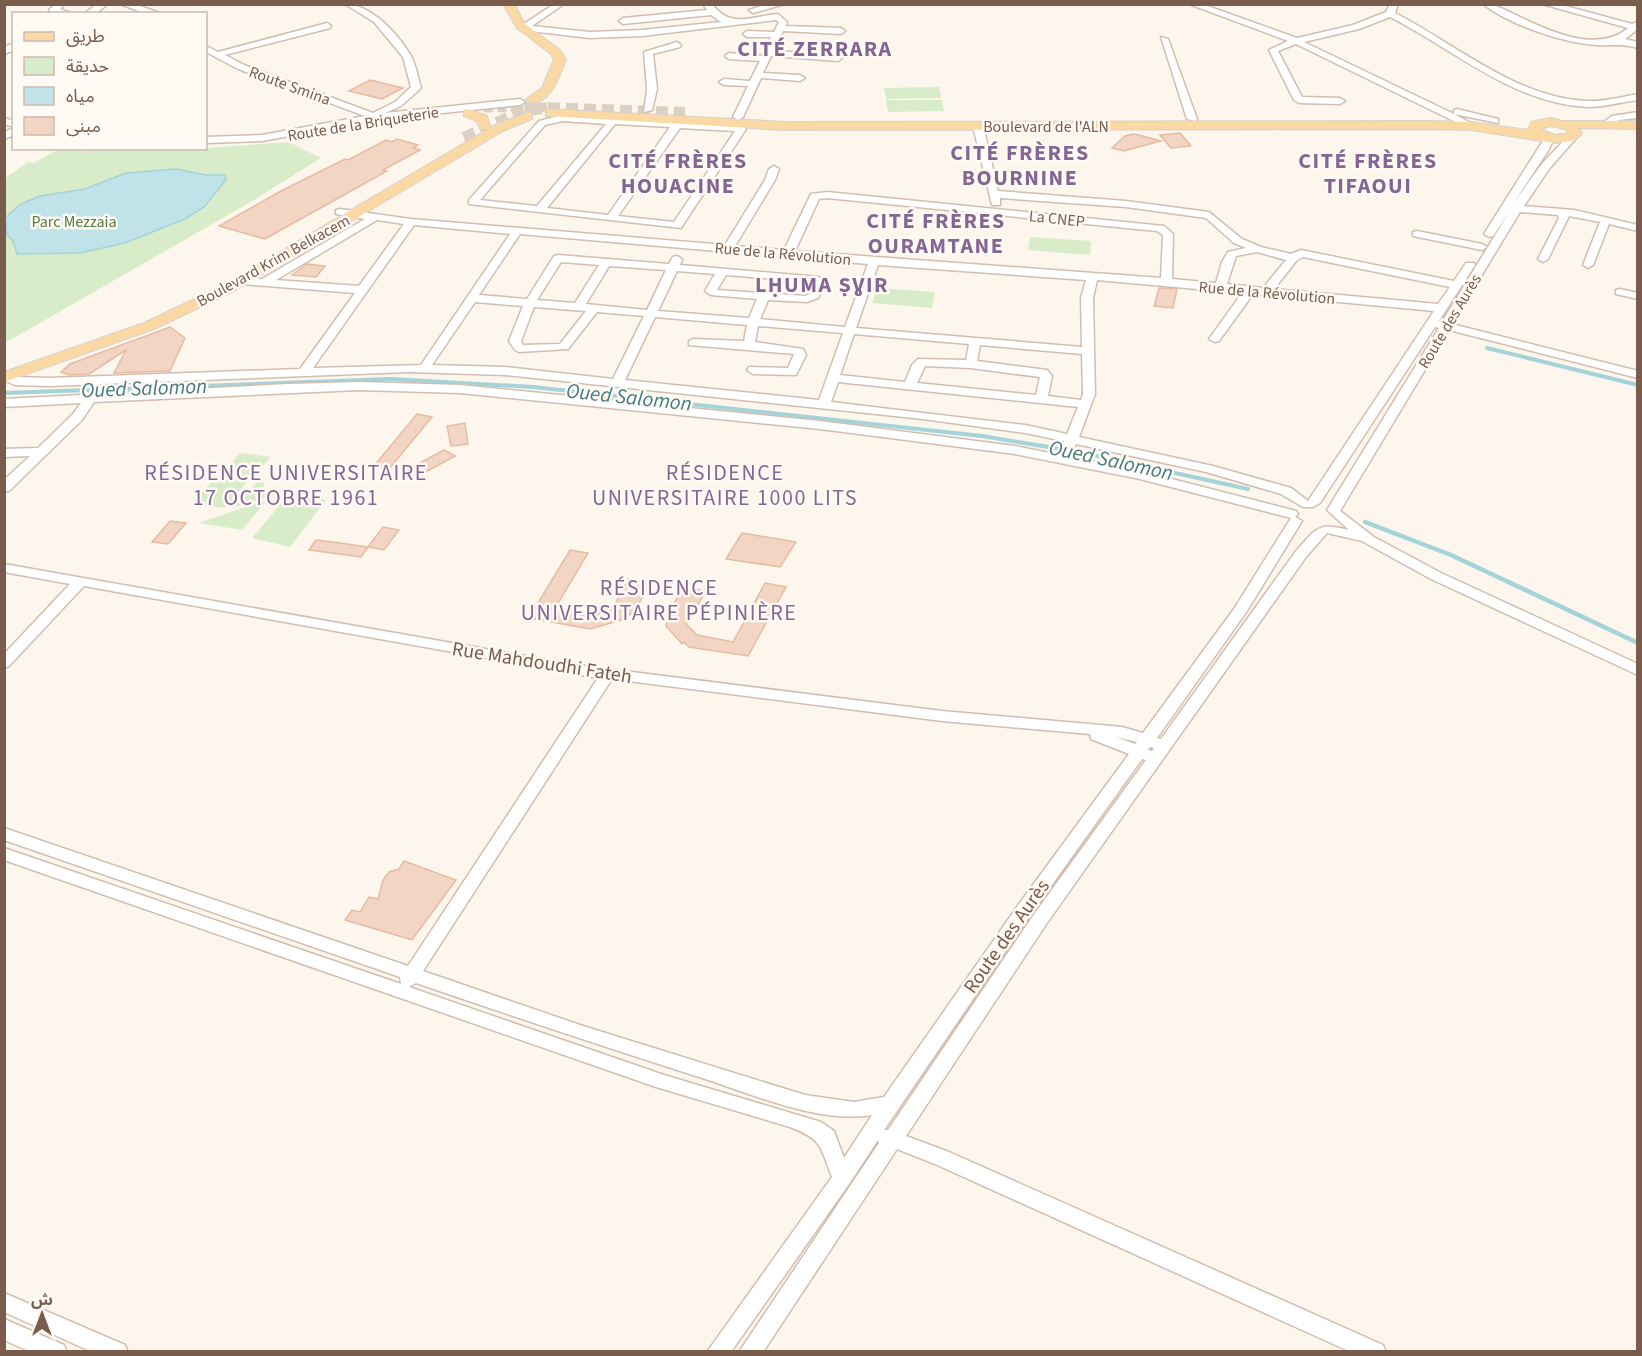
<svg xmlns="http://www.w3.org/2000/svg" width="1642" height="1356" font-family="'Source Sans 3','Noto Sans Arabic',sans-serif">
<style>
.green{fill:#d8ecc9}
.water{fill:#bfe3e8;stroke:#a5d3da;stroke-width:1.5}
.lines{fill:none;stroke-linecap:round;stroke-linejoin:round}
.stream-far1{stroke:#a5d3da;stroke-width:4}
.stream{stroke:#a5d3da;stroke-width:4.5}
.building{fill:#f3d5c3;stroke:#e6bba3;stroke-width:1.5}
.minor-tunnel{stroke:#dcd0c4;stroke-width:9;stroke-dasharray:9 4.5;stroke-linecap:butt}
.major-tunnel{stroke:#dcd0c4;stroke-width:12;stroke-dasharray:12 6;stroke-linecap:butt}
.minor-casing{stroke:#d1beb0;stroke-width:3}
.major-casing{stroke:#dad1cd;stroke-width:2}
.minor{fill:#fff;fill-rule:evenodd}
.major{fill:#fbd9a5;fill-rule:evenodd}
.labels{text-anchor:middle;stroke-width:5;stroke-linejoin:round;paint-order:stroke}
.far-street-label{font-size:16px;fill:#7a5c4d;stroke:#fffaf3}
.far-park-label{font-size:16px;fill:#537a41;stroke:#fffaf3}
.street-label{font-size:20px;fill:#7a5c4d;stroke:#fffaf3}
.water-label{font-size:21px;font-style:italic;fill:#437c86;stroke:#fffaf3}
.far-district-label{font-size:22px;font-weight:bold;letter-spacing:1.5px;fill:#846695;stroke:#fffaf3}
.quarter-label{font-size:22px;letter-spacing:1.5px;fill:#846695;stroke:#fffaf3}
</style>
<rect width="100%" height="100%" fill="#fdf6ec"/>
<!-- green -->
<path class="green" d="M939,87L941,98L886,99L884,88Z
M886,100H942L944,111L888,112Z
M289,142L321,158L254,200L5,343L4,179L28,162L34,163L59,149L83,151L206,148Z
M1030,237L1091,241L1090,255L1028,250Z
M877,288L935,292L932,308L872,303Z
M240,453L271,457L252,478L222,474Z
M215,478L247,482L225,508L192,503Z
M258,481L264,483L263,489L269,496L233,508Z
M303,496L326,500L290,547L252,538L285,499Z
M268,499L242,530L199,523Z"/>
<!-- water -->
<path class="water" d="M177,169L205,175H225L226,180L204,207L185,219L125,243L80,253L17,254L13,241L7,235L5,218L21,204L40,196L85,189L126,173Z"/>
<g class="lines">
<!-- stream-far1 -->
<path class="stream-far1" d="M1487,348L1638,385
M4,393L391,379L533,387L982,436L1079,452L1248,489"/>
<!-- stream -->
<path class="stream" d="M1365,522L1451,555L1638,643"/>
</g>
<!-- building -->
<path class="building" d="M370,80L403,88L382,99L349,91Z
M1180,133L1191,146L1171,148L1160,135Z
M1133,134L1139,135L1161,141L1124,151L1112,148L1125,136Z
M397,139L418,145L413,148L420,150L383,170L387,171L265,239L219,226L281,191L345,159L348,160L386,140L392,142Z
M307,264L325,266L316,277L292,275Z
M1159,288L1177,289L1173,308L1154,306Z
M170,327L185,338L170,371L114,373L126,350L89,374L69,375L61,372L70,364Z
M417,414L432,417L390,468L374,466Z
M465,423L468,444L451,446L447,426Z
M444,450L455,456L424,473L412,467Z
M170,521L186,523L168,544L152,542Z
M383,527L399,530L384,550L368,547Z
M742,533L796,542L780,567L726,559Z
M316,540L333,542L368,547L361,557L309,550Z
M570,550L588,553L554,610L589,617L613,608L628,579L649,582L637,608L625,619L590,629L529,618Z
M765,583L786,587L748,656L689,647L684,642L682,644L666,626L667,615L684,587L706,591L686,624L697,635L733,642Z
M404,861L456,880L412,940L345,920L352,910L360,912L369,897L378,899L383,880L389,872L399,869Z"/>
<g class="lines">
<!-- minor-tunnel -->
<path class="minor-tunnel" d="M484,108L552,107"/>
<!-- major-tunnel -->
<path class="major-tunnel" d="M464,138L523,111L542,108L685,113"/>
<defs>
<path id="minor" d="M55,4H65L60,9L73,14L50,12L49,10Z
M97,4H108L95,14H84Z
M120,4H135L162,14H147Z
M345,4C371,4 398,34 411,56C416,65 418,78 421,88L401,106L385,113L520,99L525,102L520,105L376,120L262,141L206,143V137L262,135L365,116L238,69L206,52V46L218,52L327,23L331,26L330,28L225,55L244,65L373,113L395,102L411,87L403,57L374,22Z
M554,4H564L532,26L590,32L642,30L721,22L711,15L623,24L619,21L623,18L707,10L703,4H712C730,29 752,16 778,14L787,22L786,26L841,28L845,31L841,34L783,31L774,51L838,55L842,58L838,61L771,56L763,73L800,75L805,78L800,81L761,78L743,117L738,120L733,117L748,86L724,85L719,82L724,79L750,81L760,61L729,59L725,56L729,53L762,56L771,37H747L743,34L747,31L774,32L779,22L776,20L642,36L590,38L521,30V26Z
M767,4H785L753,13L749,10Z
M1189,4H1202L1297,38L1353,25L1386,12L1390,4H1398L1395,13C1456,44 1516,98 1587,101C1604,102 1621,97 1638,94V100C1621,102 1604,107 1588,107C1514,104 1453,49 1390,17L1359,29L1304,42L1454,114V110L1457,109L1498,119V123L1454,114L1476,126L1468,128L1296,44L1278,51L1302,97L1340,98L1345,101L1340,104L1299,103L1294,100L1269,50L1288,41Z
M1483,4C1497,4 1506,11 1518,16C1549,31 1598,54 1628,28L1542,4H1558L1632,24L1638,22V29L1625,39L1638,42V48C1620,43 1613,46 1596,45C1563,43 1510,25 1483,4Z
M1161,37L1168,39L1197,119L1195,121L1187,119Z
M677,42L681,45L680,47L653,54L657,89L652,110L644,112L647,89L644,52Z
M14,43V50L4,54V47Z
M1638,112V118L1618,120L1605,128L1600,125L1612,116Z
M563,115L741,126L746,129L681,228L469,204V200L539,121ZM563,121L606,124L537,206L480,200L545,125ZM615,124L670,127L608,215L547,208ZM680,128L735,131L674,222L618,216Z
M4,118L14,121V127L4,124Z
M978,123L983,126L998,191L1126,201L1209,212L1242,239L1261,247L1291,254L1301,250L1454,281L1466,263H1474L1475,265L1439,321L1442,322L1510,211L1493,236L1489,237L1484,234L1546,136L1554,138L1548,151L1512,205L1541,165L1569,135L1572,134L1577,137L1549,169L1524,206L1574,210L1638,225V231L1609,224L1593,265L1588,268L1583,265L1600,222L1569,216L1548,259L1543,262L1538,259L1559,218L1558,215L1520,212L1452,324L1638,371V378L1449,330L1340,511L1374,537L1441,573L1638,664V675L1431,579L1362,541L1327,533L1306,557L1047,923L906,1136L949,1152L1383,1345L1386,1352H1351L935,1164L897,1149L763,1352H739L879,1143L878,1140L849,1184L731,1352H707L832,1177C820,1146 823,1140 790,1127L656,1087L4,860V848L401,984L400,977L4,840V828L408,966L598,678L84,586L9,666L4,668V654L70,584L4,572V564L576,665L942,711L1122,727L1143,733L1234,609L1291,518L1140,479L1015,454L820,429L460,393L359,390L94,402L82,420L9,491L4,492V480L30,456L4,457V449L38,448L73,414L81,403L4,407V399L288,384L359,382L460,385L820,421L1015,446L1141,471L1296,511L1298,514L1295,517L1302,521L1247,611L1157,738L1161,739L1296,551C1317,528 1317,522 1349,530L1327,510L1439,328L1435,327L1320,503L1313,507H1303L1281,494L1206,472L1076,444L1073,449L1069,450L1063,446L1064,441L1025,433L923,419L505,375L408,372L50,386L15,385L4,380V372L17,377L50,378L300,369L355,293L241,284L235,281L241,278L262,279L365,219L336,214V210L340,209L411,219L725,245L765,180L769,169L774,166L779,169L775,180L735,246L784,250L811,194L827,192L1164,226L1173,234L1172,279L1216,283L1222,262L1228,252L1246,248L1234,243L1206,218L1126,207L1000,198V205H992L973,126ZM827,198L1157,231L1163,235L1161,278L795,251L819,199ZM377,220L404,224L359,286L276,280ZM414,225L510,234L421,365L313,368ZM520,234L868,264L845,327L760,319L768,300L807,302L818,298L826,284L819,277L680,265L682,259L677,256L673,257L669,264L558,255L554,256L527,299L479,295ZM1257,252L1286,260L1263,288L1227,284L1236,256ZM1303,257L1450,287L1438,304L1274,289L1297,260ZM561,262L599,265L575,303L537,300ZM878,265L1086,280L1081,298L1082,347L856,328ZM609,266L666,270L647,310L586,304ZM677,271L715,274L705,291L711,295L757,299L749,318L658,311ZM726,275L812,282L814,284L809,294L806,296L717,290ZM1097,280L1242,293L1209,339L1215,342L1219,341L1253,294L1434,311L1308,501L1291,488L1213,466L1079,437L1095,394L1093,298ZM475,302L523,306L509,341L515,350L519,352L568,349L597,312L644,316L613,379L505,367L432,365ZM534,307L586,311L560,344L523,345L521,341ZM655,317L747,325L744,341L693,339L689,341V345L794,354L788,368L749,367L747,370L753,374L796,375L806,355L803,349L755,342L758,326L843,333L819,400L625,380ZM854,334L969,344L966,360L918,359L912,365L905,382L840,375ZM980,345L1082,354L1083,394L1081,400L1048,396L1052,376L1047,370L977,361ZM925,366L971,368L1040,377L1036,395L917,383ZM838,382L1078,407L1067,434L1025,425L831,402ZM612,679L942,721L1090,734L1091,739L1129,754L1019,904L884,1097L854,1102L805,1095L583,1026L423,971ZM1116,737L1137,742L1135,744ZM1150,747L1154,748L1152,751L1148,750ZM1142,759L1146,760L1035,913L888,1130H884L1031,914ZM416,983C509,1015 602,1046 696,1076C750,1093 817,1124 872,1115L844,1158L834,1131L821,1122L664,1075L409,987Z
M14,128V135L4,139V132Z
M1417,231L1482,244L1487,247L1482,250L1413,236V232Z
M1620,289L1638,293V299L1616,294V290Z
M4,1293L125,1345L128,1352H92L4,1312Z
M4,1319L64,1345L67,1352H31L4,1340Z"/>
<path id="major" d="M503,4H514L525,24L560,50L566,59C559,76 551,106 528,102L526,99L542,88L554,59L551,54L517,28Z
M468,109L487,116L490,126L488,129H480L477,121L464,116V110Z
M550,109L785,122L1429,121L1471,122L1528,130L1531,122L1551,118L1562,121H1638V129L1578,128L1582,133L1580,136L1571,141L1555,143L1471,130L1429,129L785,130L546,116V110ZM1551,126L1565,129L1569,133L1555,135L1540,129Z
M528,112L532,113V119L503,131L234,291L154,329L4,382V372L144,323L224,285L495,125Z"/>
</defs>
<!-- minor casing -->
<use href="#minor" class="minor-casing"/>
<!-- major casing -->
<use href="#major" class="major-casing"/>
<!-- minor -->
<use href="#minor" class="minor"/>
<!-- major -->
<use href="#major" class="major"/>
</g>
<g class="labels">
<!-- far-street labels -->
<g class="far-street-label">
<text transform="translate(290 85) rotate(20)" y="6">Route Smina</text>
<text transform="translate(363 123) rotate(-9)" y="6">Route de la Briqueterie</text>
<text x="1046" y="132">Boulevard de l'ALN</text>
<text transform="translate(1057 218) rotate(6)" y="6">La CNEP</text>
<text transform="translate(783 253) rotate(5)" y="6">Rue de la Révolution</text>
<text transform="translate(273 260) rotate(-29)" y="6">Boulevard Krim Belkacem</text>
<text transform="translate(1267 292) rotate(5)" y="6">Rue de la Révolution</text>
<text transform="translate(1449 321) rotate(-59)" y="6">Route des Aurès</text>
</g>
<!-- far-park labels -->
<g class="far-park-label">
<text x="74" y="227">Parc Mezzaia</text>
</g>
<!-- street labels -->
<g class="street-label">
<text transform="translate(542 662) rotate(9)" y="7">Rue Mahdoudhi Fateh</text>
<text transform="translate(1006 936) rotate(-55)" y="7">Route des Aurès</text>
</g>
<!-- water labels -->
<g class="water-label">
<text transform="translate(144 388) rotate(-2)" y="7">Oued Salomon</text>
<text transform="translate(629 397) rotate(6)" y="7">Oued Salomon</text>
<text transform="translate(1111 460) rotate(12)" y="7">Oued Salomon</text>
</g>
<!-- far-district labels -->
<g class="far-district-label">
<text x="815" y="56">CITÉ ZERRARA</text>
<text x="1020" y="160">CITÉ FRÈRES<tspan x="1020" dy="25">BOURNINE</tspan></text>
<text x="678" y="168">CITÉ FRÈRES<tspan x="678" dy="25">HOUACINE</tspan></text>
<text x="1368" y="168">CITÉ FRÈRES<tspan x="1368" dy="25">TIFAOUI</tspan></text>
<text x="936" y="228">CITÉ FRÈRES<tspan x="936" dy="25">OURAMTANE</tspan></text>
<text x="822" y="292">LḤUMA ṢƔIR</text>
</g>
<!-- quarter labels -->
<g class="quarter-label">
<text x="286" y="480">RÉSIDENCE UNIVERSITAIRE<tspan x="286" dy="25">17 OCTOBRE 1961</tspan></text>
<text x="725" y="480">RÉSIDENCE<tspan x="725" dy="25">UNIVERSITAIRE 1000 LITS</tspan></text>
<text x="659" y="595">RÉSIDENCE<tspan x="659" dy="25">UNIVERSITAIRE PÉPINIÈRE</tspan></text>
</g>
</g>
<!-- border -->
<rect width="1642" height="1356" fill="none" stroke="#7a5c4d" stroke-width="12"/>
<!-- legend -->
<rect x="12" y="12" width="195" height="138" fill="#fffaf3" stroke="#cabbb1" stroke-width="1.5"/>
<rect x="24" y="32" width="30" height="9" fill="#fbd9a5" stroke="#cabbb1" stroke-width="1.5"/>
<text x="66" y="42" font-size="18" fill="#7a5c4d">طريق</text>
<rect x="24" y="57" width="30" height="18" fill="#d8ecc9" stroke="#cabbb1" stroke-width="1.5"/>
<text x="66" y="72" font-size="18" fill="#7a5c4d">حديقة</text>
<rect x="24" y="87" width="30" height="18" fill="#bfe3e8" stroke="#cabbb1" stroke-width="1.5"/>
<text x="66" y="102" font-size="18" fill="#7a5c4d">مياه</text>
<rect x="24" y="117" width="30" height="18" fill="#f3d5c3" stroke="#cabbb1" stroke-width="1.5"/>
<text x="66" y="132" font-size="18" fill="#7a5c4d">مبنى</text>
<!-- north arrow -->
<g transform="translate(42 1314)" stroke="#fffaf3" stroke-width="4.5" paint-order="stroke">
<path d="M0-4.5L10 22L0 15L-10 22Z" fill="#7a5c4d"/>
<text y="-9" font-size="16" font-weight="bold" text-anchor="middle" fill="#7a5c4d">ش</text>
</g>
</svg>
